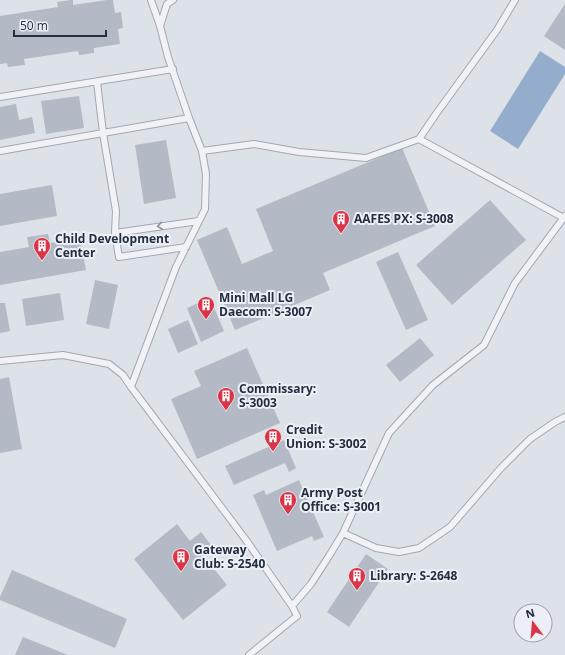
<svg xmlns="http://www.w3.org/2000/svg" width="565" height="655" font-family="'Open Sans',sans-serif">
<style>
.water{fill:#94adcc}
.building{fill:#b3bac5}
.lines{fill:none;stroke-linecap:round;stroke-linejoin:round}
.service-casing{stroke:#a2a8b2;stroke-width:8}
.service{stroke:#f0f2f6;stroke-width:6}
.oneway{stroke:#8a909b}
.labels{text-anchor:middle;stroke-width:4;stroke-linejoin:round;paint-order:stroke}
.poi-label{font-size:12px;font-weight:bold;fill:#252e40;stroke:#ecf0f6;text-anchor:start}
</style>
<rect width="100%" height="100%" fill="#dde1e8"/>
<!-- water -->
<path class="water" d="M540,51L565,67V74L518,149L490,131Z"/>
<!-- building -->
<path class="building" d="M71,0H73V5L107,0H113L115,13L121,12L123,28L118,29L120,44L94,48V53L79,55L78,51L24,59L25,65L8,67L7,63L0,64V16L58,7L57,2Z
M565,4V50L544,36Z
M79,96L84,128L46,134L41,101Z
M16,104L19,120L32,117L35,133L0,140V107Z
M166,140L176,198L144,204L135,145Z
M402,148L435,226L323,273L330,290L235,330L197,240L227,227L242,264L273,251L256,209Z
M52,185L57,216L0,226V194Z
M490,200L526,240L452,305L416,265Z
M48,234L50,243L80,238L86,270L0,285V252L29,247L27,237Z
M398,252L428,320L406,330L376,262Z
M95,280L118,285L109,329L86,324Z
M60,293L64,320L26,326L22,299Z
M210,298L224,331L201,342L187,308Z
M0,303H5L10,331L0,333Z
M188,320L198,344L178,353L168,329Z
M420,338L434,355L400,382L386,365Z
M247,348L280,423L197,459L171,399L201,386L194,371Z
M9,377L22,449L0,453V379Z
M284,440L296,468L289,472L285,463L234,485L225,466Z
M299,480L324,537L314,541L312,536L277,551L253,495L264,490L266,495Z
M177,524L190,541L201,532L212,546L202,554L227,585L183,620L134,559Z
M366,554L388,569L349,627L327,612Z
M12,570L127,619L115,648L0,600V597Z
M23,637L68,655H15Z"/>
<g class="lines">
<defs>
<path id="service" d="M151,0L160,26
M97,82L103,133L116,211L115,233
M0,97L173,69
M419,139L564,218
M0,151L189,118
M202,151L254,144L299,152L366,158L419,139L436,114L497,30L515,0
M186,247L119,257L115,233L199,221
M0,361L63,355L109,364L123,375L131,387L246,540L292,606L297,616L249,655
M131,387L176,267L205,209L206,174L202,151L189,118L168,57L160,26L167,4L173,0
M343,533L376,548L399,552L419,548L450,527L501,468L530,439L555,422L565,417
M292,606L311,584L329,556L343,533L389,433L433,385L484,345L515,283L565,216"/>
</defs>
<!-- service casing -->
<use href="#service" class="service-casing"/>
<!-- service -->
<use href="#service" class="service"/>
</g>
<!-- one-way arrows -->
<defs><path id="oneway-chevron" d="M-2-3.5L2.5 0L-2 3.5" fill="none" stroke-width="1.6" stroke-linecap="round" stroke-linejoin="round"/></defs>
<use class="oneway" href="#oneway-chevron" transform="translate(160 226) rotate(172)"/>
<!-- icons -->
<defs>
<symbol id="building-pin" viewBox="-11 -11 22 30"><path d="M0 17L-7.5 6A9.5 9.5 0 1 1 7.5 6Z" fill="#db3448" stroke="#ecf0f6"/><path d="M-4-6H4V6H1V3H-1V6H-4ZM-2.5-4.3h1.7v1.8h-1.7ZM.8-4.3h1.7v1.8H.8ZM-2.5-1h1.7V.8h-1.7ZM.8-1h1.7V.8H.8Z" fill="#fff"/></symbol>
</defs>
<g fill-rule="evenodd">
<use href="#building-pin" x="331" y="209" width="20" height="27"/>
<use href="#building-pin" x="32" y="236" width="20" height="27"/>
<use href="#building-pin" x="196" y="295" width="20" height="27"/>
<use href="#building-pin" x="216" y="386" width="20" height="27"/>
<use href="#building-pin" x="263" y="427" width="20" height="27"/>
<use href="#building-pin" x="278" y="490" width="20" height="27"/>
<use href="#building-pin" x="171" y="547" width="20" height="27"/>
<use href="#building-pin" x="347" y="566" width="20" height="27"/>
</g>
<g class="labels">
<!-- poi labels -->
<g class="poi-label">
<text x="354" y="223">AAFES PX: S-3008</text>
<text x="55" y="243">Child Development<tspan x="55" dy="14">Center</tspan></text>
<text x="219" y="302">Mini Mall LG<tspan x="219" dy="14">Daecom: S-3007</tspan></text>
<text x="239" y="393">Commissary:<tspan x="239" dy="14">S-3003</tspan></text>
<text x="286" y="434">Credit<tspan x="286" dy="14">Union: S-3002</tspan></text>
<text x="301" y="497">Army Post<tspan x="301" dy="14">Office: S-3001</tspan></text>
<text x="194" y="554">Gateway<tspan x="194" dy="14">Club: S-2540</tspan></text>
<text x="370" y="580">Library: S-2648</text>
</g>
</g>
<!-- north arrow -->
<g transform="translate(533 623) rotate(344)"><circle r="19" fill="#ecf0f6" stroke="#9ca2ad"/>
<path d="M0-3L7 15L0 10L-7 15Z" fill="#db3448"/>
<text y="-6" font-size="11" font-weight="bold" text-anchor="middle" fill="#252e40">N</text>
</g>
<!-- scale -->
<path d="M14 30v6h92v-6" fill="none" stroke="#252e40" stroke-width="2"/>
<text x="20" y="30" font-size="12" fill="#252e40" stroke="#ecf0f6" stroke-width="3" paint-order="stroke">50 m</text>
</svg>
